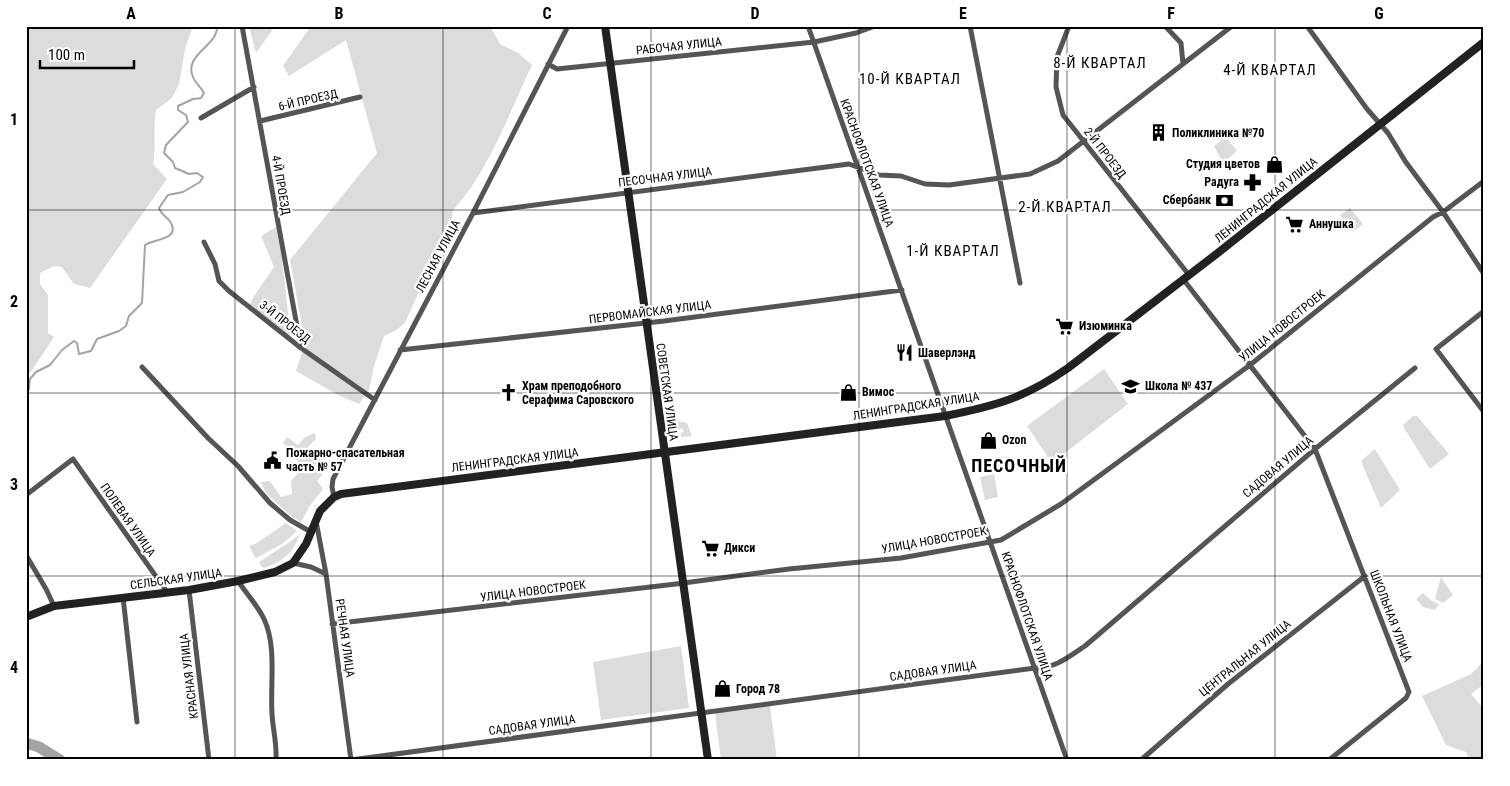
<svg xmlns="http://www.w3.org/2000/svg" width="1510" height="786" font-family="'Roboto Condensed',sans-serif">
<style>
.green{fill:#dcdcdc}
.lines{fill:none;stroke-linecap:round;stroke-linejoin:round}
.stream{stroke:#a3a3a3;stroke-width:2}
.river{stroke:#a3a3a3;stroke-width:11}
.street{stroke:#555;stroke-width:5}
.secondary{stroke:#222;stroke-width:8}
.grid{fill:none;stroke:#000;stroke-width:1;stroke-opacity:0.55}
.labels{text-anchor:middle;stroke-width:4.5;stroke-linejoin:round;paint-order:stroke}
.street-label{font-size:12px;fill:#000;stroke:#fff}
.poi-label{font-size:12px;font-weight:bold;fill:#000;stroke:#fff;text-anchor:start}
.quarter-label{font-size:15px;letter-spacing:1px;fill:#000;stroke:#fff}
.district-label{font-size:18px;font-weight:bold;letter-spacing:1px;fill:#000;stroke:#fff}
.neatline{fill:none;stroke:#000;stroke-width:2}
.grid-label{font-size:16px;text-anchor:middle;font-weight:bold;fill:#000}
</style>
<rect width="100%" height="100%" fill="#fff"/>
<!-- green -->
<path class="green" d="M26,26H193L185,49L179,84L172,98L156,110C153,128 156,146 153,164L167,179L90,288L74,284L62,267L54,266L40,273V284L48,295V333L54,337L26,379Z
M249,26H275L256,53Z
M311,26H490L500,44L518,53L532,65C508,115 490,169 453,210L452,218L405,323L395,331L384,336L374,366L369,390L359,404L338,395L296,371L305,343L290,260L377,153L346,40L289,76L283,66Z
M1226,137L1237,151L1223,163L1214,146Z
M1350,208L1363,224L1353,232L1340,215Z
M276,227L282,259L291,340L249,306L254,296L274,267L261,236Z
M1104,369L1128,404L1052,463L1027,426Z
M1413,416H1417L1449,454L1430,469L1404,428L1403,425Z
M672,420L687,423L692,436L681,437V433L684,431L682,428L679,429V431L674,432Z
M315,433L316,439L308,447L311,457L320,459L322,475L317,481L323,489L311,504L301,522L291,516L266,493L261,482L270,481L281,497L292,494L291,481L303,467L283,443L287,437L298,445L305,437Z
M1375,449L1400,490L1381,508L1362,464V460Z
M994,474L998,497L985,500L980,477Z
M286,523L297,531L282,544L256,558L255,557L249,546L257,543Z
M300,534C293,553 284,561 264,568L261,566L259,562L291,541Z
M1441,577L1453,595L1443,603L1435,599Z
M1423,593L1432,601L1439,604L1435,610L1423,607L1416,599Z
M681,646L689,708L601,720L593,662Z
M1484,661V684L1471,694L1484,709V760H1470L1466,752L1446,745L1422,696L1471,674Z
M770,706L777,760H721L715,713Z"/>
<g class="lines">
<!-- stream -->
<path class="stream" d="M26,393L29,389L30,379L36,372L50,365L62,350L74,341L77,343L79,354L91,351L97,339L119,331L126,326L129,316L142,303L145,245C153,239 180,240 171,223C168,217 161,215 159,208L168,195L183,192L200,182L203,177L197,173L189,174L175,168L173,162L164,153L166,145L188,122L186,115L178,110V106L193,99L201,98L204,93C201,87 195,83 193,77C185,59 206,50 214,37C216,34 217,30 218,26"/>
<!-- river -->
<path class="river" d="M26,743L39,747L60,760"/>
<!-- street -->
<path class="street" d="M242,26L301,348
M808,26L1067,760
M970,26L1020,283
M1069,26L1057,57L1056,87L1063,115L1189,275
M1165,26L1181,43L1183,64
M1307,26L1367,109L1388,133L1405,161L1443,212L1484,274
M548,64L557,69L814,42L856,33L875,26
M201,118L254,87
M260,121L360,97
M473,213L849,164L879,175L901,176L925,184L949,185L1030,174L1058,161L1232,26
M204,242L215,264L219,281L229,291L301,348L375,400
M1183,279L1315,449L1409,692L1406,698L1329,760
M1484,311L1436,349L1484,412
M400,350L664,321L902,290
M142,367L208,438L238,466L270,503L290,520L311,532
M26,495L73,459L167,592
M334,497L332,487L333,479L473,213L568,26
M316,521L326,574L351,760
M26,555L46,589L54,606
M293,563L311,567L326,574
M238,581C246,593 258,606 264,619C277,646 270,685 272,714C273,730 277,744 276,760
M189,590L209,760
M123,597L137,722
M332,624L676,584L789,569L901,558L1001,540L1061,504L1250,365L1433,217L1443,212L1484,181
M351,760L1035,668C1054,669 1070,656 1085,646L1315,449L1415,368
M1141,760L1228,684L1365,576"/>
<!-- secondary -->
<path class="secondary" d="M605,26L708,760
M26,617L54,606L189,590L238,581L275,572L293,563L306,544L320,511L334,497L341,494L945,416C995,406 1025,398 1068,368L1219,252L1484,42"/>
</g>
<!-- grid -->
<path class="grid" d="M235,26V760M443,26V760M651,26V760M859,26V760M1067,26V760M1275,26V760M26,210H1484M26,393H1484M26,576H1484"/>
<!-- icons -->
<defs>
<symbol id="building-bare" viewBox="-9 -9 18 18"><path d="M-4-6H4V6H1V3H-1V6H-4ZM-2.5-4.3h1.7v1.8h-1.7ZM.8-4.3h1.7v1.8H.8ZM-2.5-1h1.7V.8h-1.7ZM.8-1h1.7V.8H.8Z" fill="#000" stroke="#fff" stroke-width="2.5" paint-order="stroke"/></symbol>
<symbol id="shop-bare" viewBox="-9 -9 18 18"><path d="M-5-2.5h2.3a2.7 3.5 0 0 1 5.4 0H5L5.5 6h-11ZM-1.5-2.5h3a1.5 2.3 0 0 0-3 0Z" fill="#000" stroke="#fff" stroke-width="2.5" paint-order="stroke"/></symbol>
<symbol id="pharmacy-bare" viewBox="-9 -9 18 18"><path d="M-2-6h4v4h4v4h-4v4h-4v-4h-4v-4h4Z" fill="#000" stroke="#fff" stroke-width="2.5" paint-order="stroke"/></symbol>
<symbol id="bank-bare" viewBox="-9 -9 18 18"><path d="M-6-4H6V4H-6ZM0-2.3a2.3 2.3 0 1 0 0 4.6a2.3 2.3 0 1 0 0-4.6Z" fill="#000" stroke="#fff" stroke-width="2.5" paint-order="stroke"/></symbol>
<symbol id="supermarket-bare" viewBox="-9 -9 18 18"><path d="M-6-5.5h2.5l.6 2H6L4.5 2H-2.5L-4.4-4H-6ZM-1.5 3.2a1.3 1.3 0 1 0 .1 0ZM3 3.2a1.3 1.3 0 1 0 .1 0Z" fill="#000" stroke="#fff" stroke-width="2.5" paint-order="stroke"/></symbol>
<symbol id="restaurant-bare" viewBox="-9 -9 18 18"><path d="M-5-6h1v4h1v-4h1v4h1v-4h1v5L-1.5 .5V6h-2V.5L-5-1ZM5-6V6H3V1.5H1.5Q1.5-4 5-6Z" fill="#000" stroke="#fff" stroke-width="2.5" paint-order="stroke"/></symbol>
<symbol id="school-bare" viewBox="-9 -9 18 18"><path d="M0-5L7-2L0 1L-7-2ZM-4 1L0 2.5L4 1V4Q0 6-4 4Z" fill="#000" stroke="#fff" stroke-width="2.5" paint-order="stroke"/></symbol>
<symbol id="church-bare" viewBox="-9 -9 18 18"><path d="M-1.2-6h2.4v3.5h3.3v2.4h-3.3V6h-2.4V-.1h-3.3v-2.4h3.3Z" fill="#000" stroke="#fff" stroke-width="2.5" paint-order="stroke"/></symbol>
<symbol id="civic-bare" viewBox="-9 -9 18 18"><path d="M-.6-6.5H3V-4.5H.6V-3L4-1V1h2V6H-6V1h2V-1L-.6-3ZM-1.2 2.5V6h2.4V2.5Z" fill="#000" stroke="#fff" stroke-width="2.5" paint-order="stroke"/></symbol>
</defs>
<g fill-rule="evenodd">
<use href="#building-bare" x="1146" y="120" width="25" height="25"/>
<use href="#shop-bare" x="1262" y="152" width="25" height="25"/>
<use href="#pharmacy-bare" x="1240" y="170" width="25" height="25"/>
<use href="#bank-bare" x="1212" y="188" width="25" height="25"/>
<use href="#supermarket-bare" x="1282" y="212" width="25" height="25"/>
<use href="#supermarket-bare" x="1052" y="314" width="25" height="25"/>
<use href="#restaurant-bare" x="892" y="340" width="25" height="25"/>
<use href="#school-bare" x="1118" y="374" width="25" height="25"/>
<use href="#shop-bare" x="836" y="380" width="25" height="25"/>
<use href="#church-bare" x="496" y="380" width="25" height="25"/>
<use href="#shop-bare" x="976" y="428" width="25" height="25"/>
<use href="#civic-bare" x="260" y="448" width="25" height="25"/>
<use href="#supermarket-bare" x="698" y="536" width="25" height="25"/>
<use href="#shop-bare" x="710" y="676" width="25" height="25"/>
</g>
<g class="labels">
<!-- street labels -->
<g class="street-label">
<text transform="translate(679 46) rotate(-6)" y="4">РАБОЧАЯ УЛИЦА</text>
<text transform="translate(308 100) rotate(-13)" y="4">6-Й ПРОЕЗД</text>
<text transform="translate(1105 153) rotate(52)" y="4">2-Й ПРОЕЗД</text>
<text transform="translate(867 163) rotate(70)" y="4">КРАСНОФЛОТСКАЯ УЛИЦА</text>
<text transform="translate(665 177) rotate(-7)" y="4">ПЕСОЧНАЯ УЛИЦА</text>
<text transform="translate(281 185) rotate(80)" y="4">4-Й ПРОЕЗД</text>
<text transform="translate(1266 200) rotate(-39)" y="4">ЛЕНИНГРАДСКАЯ УЛИЦА</text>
<text transform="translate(438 256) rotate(-62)" y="4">ЛЕСНАЯ УЛИЦА</text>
<text transform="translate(650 312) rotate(-7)" y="4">ПЕРВОМАЙСКАЯ УЛИЦА</text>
<text transform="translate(285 322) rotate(38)" y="4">3-Й ПРОЕЗД</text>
<text transform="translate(1282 326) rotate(-39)" y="4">УЛИЦА НОВОСТРОЕК</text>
<text transform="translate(667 392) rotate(82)" y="4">СОВЕТСКАЯ УЛИЦА</text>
<text transform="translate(916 406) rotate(-9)" y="4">ЛЕНИНГРАДСКАЯ УЛИЦА</text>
<text transform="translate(515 460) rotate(-7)" y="4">ЛЕНИНГРАДСКАЯ УЛИЦА</text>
<text transform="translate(1278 467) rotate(-40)" y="4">САДОВАЯ УЛИЦА</text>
<text transform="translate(128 520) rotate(55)" y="4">ПОЛЕВАЯ УЛИЦА</text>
<text transform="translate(934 540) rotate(-10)" y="4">УЛИЦА НОВОСТРОЕК</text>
<text transform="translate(176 579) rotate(-8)" y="4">СЕЛЬСКАЯ УЛИЦА</text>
<text transform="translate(533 591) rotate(-7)" y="4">УЛИЦА НОВОСТРОЕК</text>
<text transform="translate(1027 616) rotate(71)" y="4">КРАСНОФЛОТСКАЯ УЛИЦА</text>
<text transform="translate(1391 616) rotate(69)" y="4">ШКОЛЬНАЯ УЛИЦА</text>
<text transform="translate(345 638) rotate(82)" y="4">РЕЧНАЯ УЛИЦА</text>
<text transform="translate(1245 658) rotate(-39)" y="4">ЦЕНТРАЛЬНАЯ УЛИЦА</text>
<text transform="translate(933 671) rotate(-8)" y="4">САДОВАЯ УЛИЦА</text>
<text transform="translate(189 676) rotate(-97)" y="4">КРАСНАЯ УЛИЦА</text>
<text transform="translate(532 725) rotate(-8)" y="4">САДОВАЯ УЛИЦА</text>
</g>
<!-- poi labels -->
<g class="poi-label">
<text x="1172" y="137">Поликлиника №70</text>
<text x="1260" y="168" text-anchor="end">Студия цветов</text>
<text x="1239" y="186" text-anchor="end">Радуга</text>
<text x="1211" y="204" text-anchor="end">Сбербанк</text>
<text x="1309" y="228">Аннушка</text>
<text x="1079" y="330">Изюминка</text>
<text x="918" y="357">Шаверлэнд</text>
<text x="522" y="390">Храм преподобного<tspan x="522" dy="14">Серафима Саровского</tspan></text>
<text x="1145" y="390">Школа № 437</text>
<text x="862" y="396">Вимос</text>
<text x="1002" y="444">Ozon</text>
<text x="286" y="457">Пожарно-спасательная<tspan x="286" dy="14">часть № 57</tspan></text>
<text x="724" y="552">Дикси</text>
<text x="736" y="693">Город 78</text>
</g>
<!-- quarter labels -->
<g class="quarter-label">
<text x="1100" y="68">8-Й КВАРТАЛ</text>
<text x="1270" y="75">4-Й КВАРТАЛ</text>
<text x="910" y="84">10-Й КВАРТАЛ</text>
<text x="1065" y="212">2-Й КВАРТАЛ</text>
<text x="953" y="256">1-Й КВАРТАЛ</text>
</g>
<!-- district labels -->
<g class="district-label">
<text x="1019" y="472">ПЕСОЧНЫЙ</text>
</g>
</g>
<!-- border -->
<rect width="1510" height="786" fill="none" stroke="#ffffff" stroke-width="55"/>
<!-- scale -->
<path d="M40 60v8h94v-8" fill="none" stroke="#000000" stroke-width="2.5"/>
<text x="48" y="60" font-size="15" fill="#000000" stroke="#ffffff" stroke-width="4" paint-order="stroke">100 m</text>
<rect x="28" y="28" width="1454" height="730" class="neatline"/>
<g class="grid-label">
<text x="131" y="19">A</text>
<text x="339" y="19">B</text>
<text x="547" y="19">C</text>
<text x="755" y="19">D</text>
<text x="963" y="19">E</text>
<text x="1171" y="19">F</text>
<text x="1379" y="19">G</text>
<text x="14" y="125">1</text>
<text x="14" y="307">2</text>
<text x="14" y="490">3</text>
<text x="14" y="673">4</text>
</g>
</svg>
